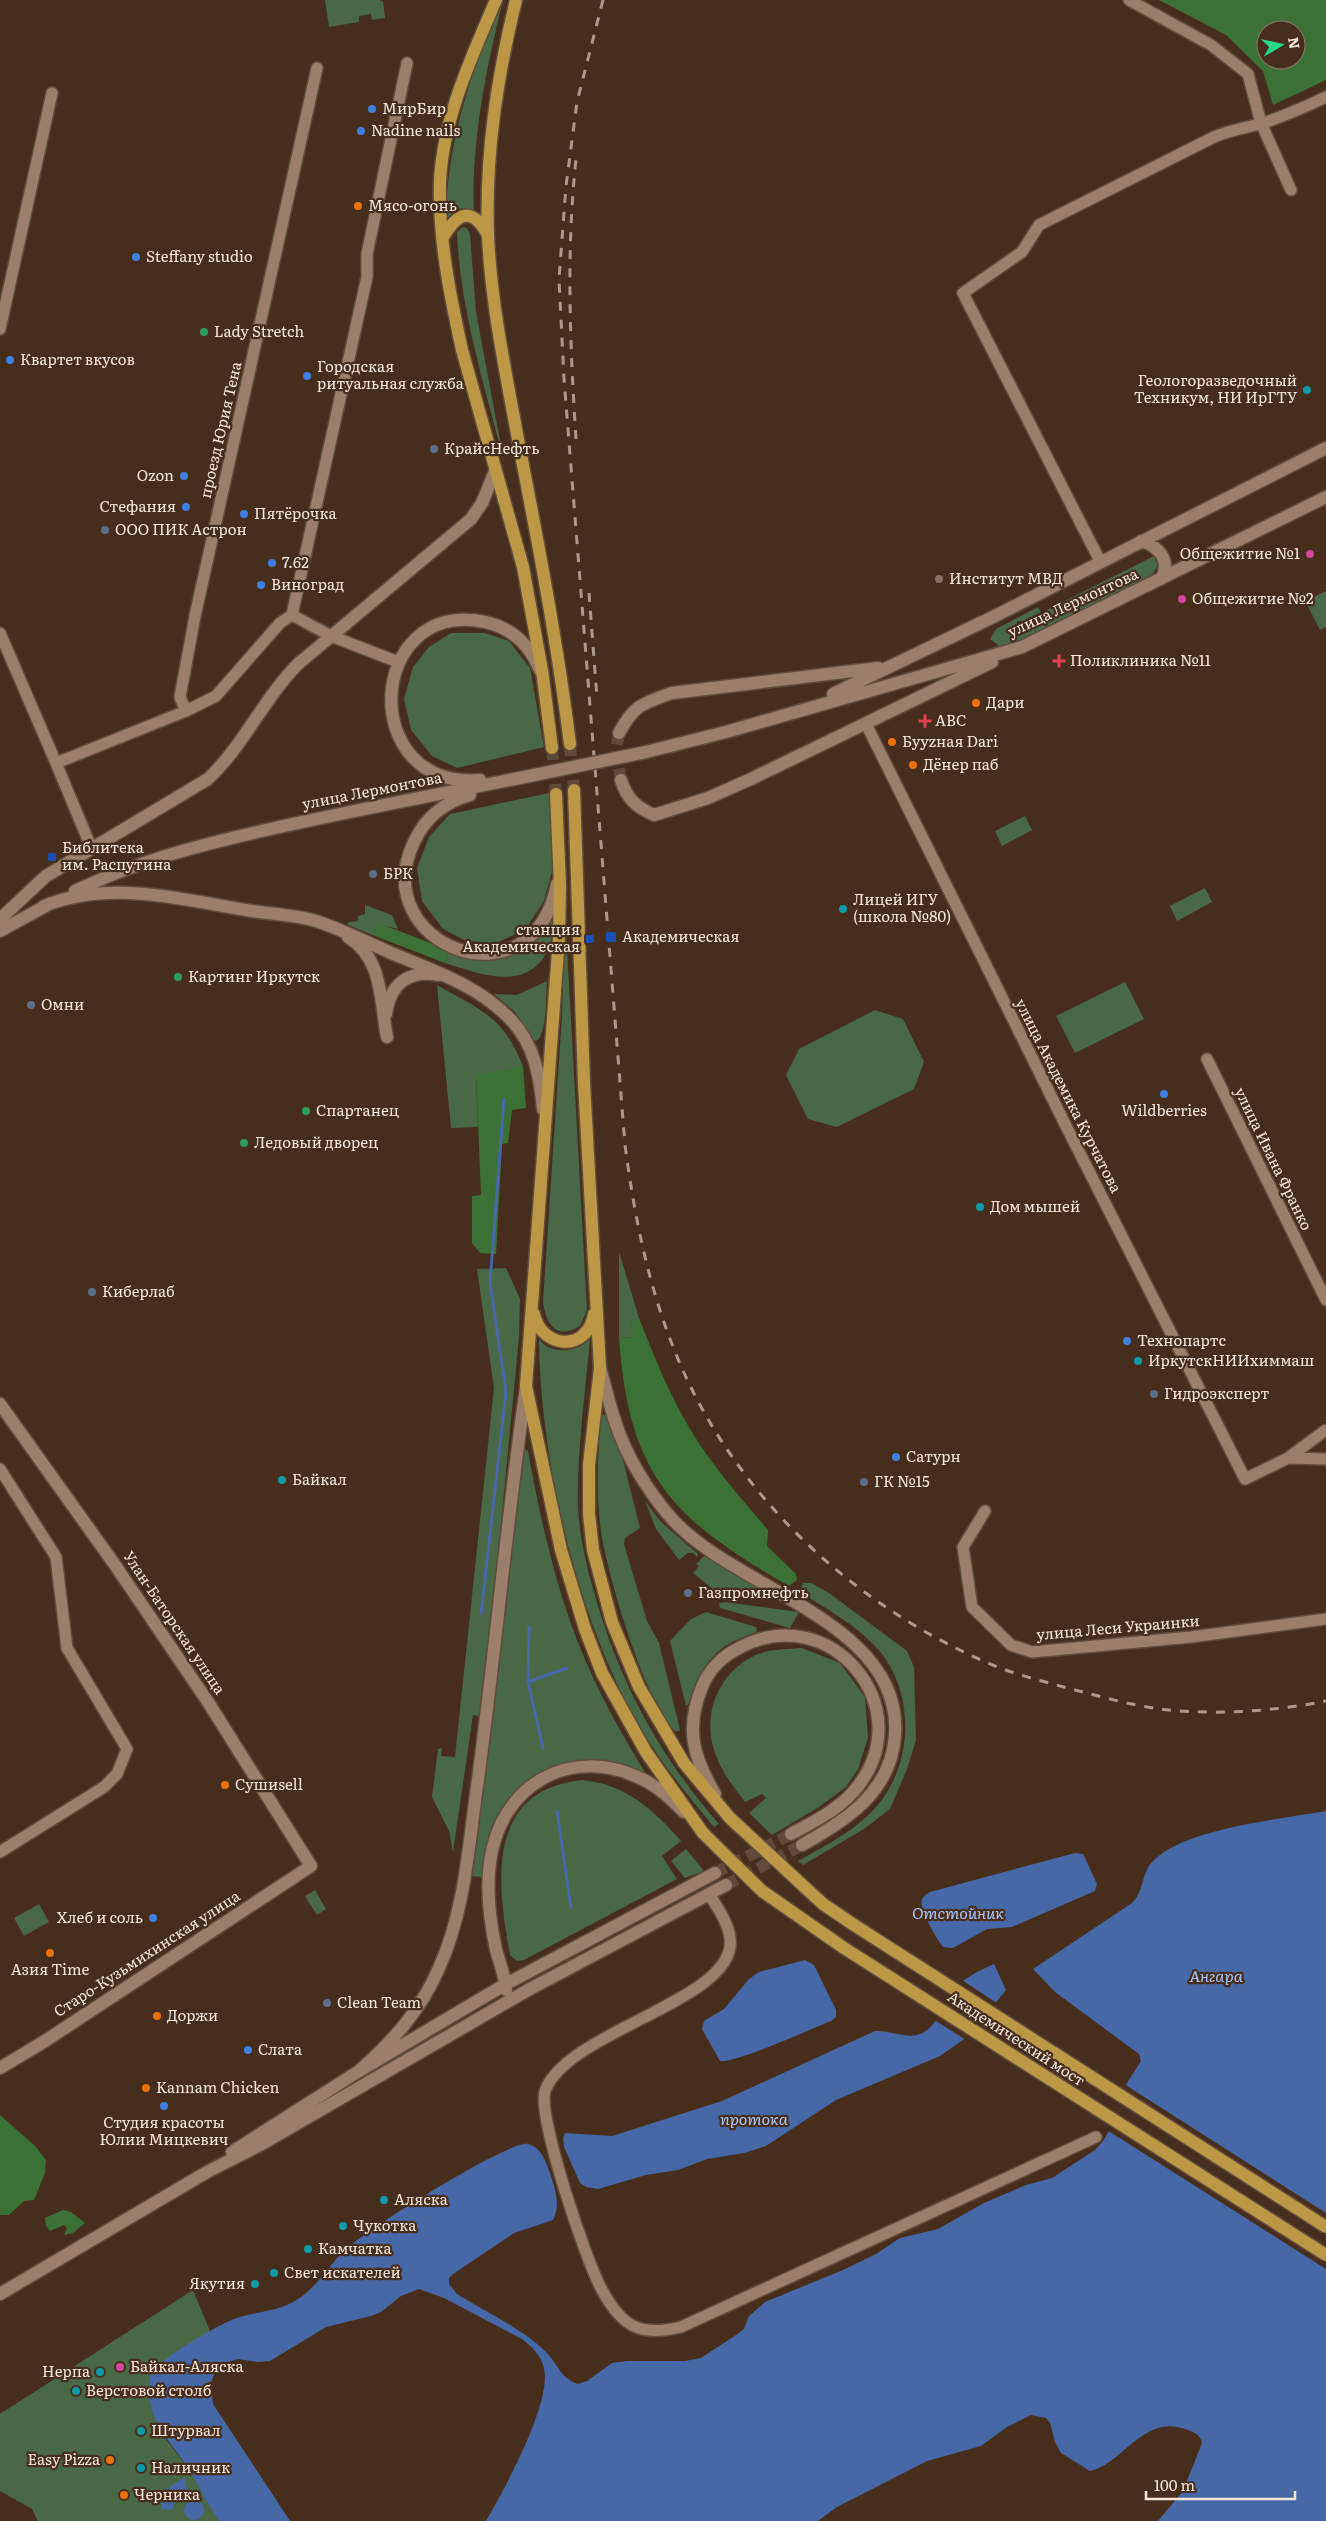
<svg xmlns="http://www.w3.org/2000/svg" width="1326" height="2521" font-family="Literata,serif">
<style>
.green{fill:#496845}
.forest{fill:#3c7136;fill-rule:evenodd}
.water{fill:#4768a6}
.pier{fill:#472e1c}
.lines{fill:none;stroke-linecap:round;stroke-linejoin:round}
.stream{stroke:#4768a6;stroke-width:3}
.secondary-tunnel{stroke:#614a39;stroke-width:12;stroke-dasharray:12 6;stroke-linecap:butt}
.primary-tunnel{stroke:#614a39;stroke-width:12;stroke-dasharray:12 6;stroke-linecap:butt}
.minor-casing{stroke:#614c3c;stroke-width:14}
.tertiary-casing{stroke:#614c3c;stroke-width:15}
.secondary-casing{stroke:#614c3c;stroke-width:15}
.primary-casing{stroke:#614c3c;stroke-width:15}
.minor{stroke:#9c7f6a;stroke-width:11}
.tertiary{stroke:#9c7f6a;stroke-width:12}
.secondary{stroke:#9c7f6a;stroke-width:12}
.primary{stroke:#bc9846;stroke-width:12}
.rail{stroke:#ad998a;stroke-width:3;stroke-dasharray:9 9;stroke-linecap:butt}
.secondary-bridge-casing{stroke:#614c3c;stroke-width:15;stroke-linecap:butt}
.primary-bridge-casing{stroke:#614c3c;stroke-width:15;stroke-linecap:butt}
.secondary-bridge{stroke:#9c7f6a;stroke-width:12}
.primary-bridge{stroke:#bc9846;stroke-width:12}
.shop-dot{fill:#3f7fe0;stroke:#472e1c;stroke-width:2}
.food-dot{fill:#e8710a;stroke:#472e1c;stroke-width:2}
.leisure-dot{fill:#2e9e5b;stroke:#472e1c;stroke-width:2}
.culture-dot{fill:#0f9aa8;stroke:#472e1c;stroke-width:2}
.service-dot{fill:#5c6f8a;stroke:#472e1c;stroke-width:2}
.hotel-dot{fill:#d1479c;stroke:#472e1c;stroke-width:2}
.education-dot{fill:#8d6e63;stroke:#472e1c;stroke-width:2}
.health-dot{fill:#e0444e;stroke:#472e1c;stroke-width:2}
.transit-dot{fill:#1a4fb4;stroke:#472e1c;stroke-width:2}
.labels{text-anchor:middle;stroke-width:4.5;stroke-linejoin:round;paint-order:stroke}
.poi-label{font-size:15px;fill:#f7e7db;stroke:#472e1c;text-anchor:start}
.street-label{font-size:15px;fill:#f7e7db;stroke:#472e1c}
.water-label{font-size:16px;font-style:italic;fill:#a9c6fb;stroke:#472e1c}
</style>
<rect width="100%" height="100%" fill="#472e1c"/>
<!-- green -->
<path class="green" d="M325,0H380L383,2L385,18L372,20L371,14L359,16V22L329,27Z
M499,0H503C486,70 471,141 474,214L465,208L456,209L446,220C447,138 472,75 499,0Z
M463,227L467,228L470,234L476,312L504,462C485,386 460,310 457,232Z
M1154,556L1158,565L1152,575L1011,645L999,646L990,639L996,629L1038,607L1041,612L1023,621H1017L1016,628H1025L1044,618L1047,610Z
M1326,591V627L1320,630L1305,601Z
M451,633H485L509,641L530,668L544,747L457,768L432,756L411,730L404,699L413,667L429,647Z
M549,793L554,864L544,901L525,930L496,943L466,941L443,929L422,901L417,868L429,837L450,814Z
M1025,816L1032,830L1002,846L995,831Z
M1205,888L1212,902L1177,921L1170,906Z
M365,905L392,915L398,929L379,924L375,936L348,925V922L358,921V916L365,914Z
M565,912L587,1310L580,1326C556,1341 546,1324 543,1302L562,1015Z
M553,916C552,926 553,938 549,947C530,994 480,974 445,963L449,950C475,957 504,965 528,946C537,939 545,926 553,916Z
M547,981C546,994 547,1036 536,1041L533,1040L516,1013L494,994L517,995Z
M1125,982L1144,1019L1075,1053L1056,1016Z
M437,985C482,1011 503,1016 523,1066L476,1076L478,1127L451,1128Z
M875,1010L903,1019L924,1062L914,1089L837,1127L808,1119L786,1075L799,1049Z
M619,1252L639,1318L631,1321L634,1337L619,1338Z
M506,1268L520,1299L519,1337L499,1544L481,1706L479,1716L473,1715L453,1852L449,1831L432,1797L438,1749L442,1748L441,1756L455,1757L494,1388L477,1269Z
M539,1339C550,1355 577,1353 590,1339C585,1395 577,1450 578,1506C579,1535 586,1564 594,1592C618,1679 659,1756 719,1824L714,1827C678,1784 644,1741 620,1690C571,1588 540,1452 539,1339Z
M603,1414L608,1416L624,1464L640,1528L625,1538L624,1544L647,1621L659,1643L680,1730L676,1732C645,1704 607,1574 601,1531C597,1502 597,1473 599,1444C600,1435 599,1422 603,1414Z
M524,1449L528,1451C540,1518 557,1594 584,1657C601,1698 623,1736 646,1774L615,1767L528,1782L483,1877L469,1876L497,1680L522,1450Z
M645,1501L660,1521L698,1554L697,1557L693,1553H688L679,1560L656,1529Z
M704,1556L771,1594L770,1599L717,1592L693,1573L699,1566L696,1564Z
M803,1583H811L829,1593L907,1651L914,1667L916,1740L907,1769L890,1809L864,1829L803,1865L798,1861C821,1848 845,1836 865,1818C914,1776 919,1694 876,1647C855,1624 825,1608 799,1592Z
M725,1602L799,1612L790,1628L720,1608L719,1603Z
M706,1612L756,1627L757,1631C750,1635 740,1638 732,1642C709,1654 696,1678 689,1703L686,1706L670,1641L691,1619Z
M802,1648L840,1663L865,1697L868,1738L858,1769L846,1787L819,1807L772,1835L749,1813L766,1798L762,1794L745,1802C733,1786 720,1770 714,1750C701,1709 723,1665 764,1652C776,1649 790,1649 802,1648Z
M582,1780C625,1784 653,1809 681,1841L662,1856L677,1879L524,1960L517,1961L510,1955C497,1884 485,1790 582,1780Z
M686,1849L704,1871L685,1878L671,1861Z
M315,1890L326,1909L317,1915L305,1896Z
M39,1904L49,1922L24,1936L14,1918Z
M193,2290L210,2331L161,2363L160,2431L188,2468L220,2521H38L32,2509L0,2491V2414Z"/>
<!-- forest -->
<path class="forest" d="M1159,0H1326V80L1273,105L1263,71L1226,35ZM1266,30H1296V60H1266Z
M378,923L449,950L445,963L375,936Z
M523,1066L526,1108L512,1110L508,1143L502,1144L496,1254L480,1253L472,1243V1196L481,1195L476,1075Z
M639,1318C654,1356 669,1394 690,1429C712,1466 741,1498 768,1530L767,1546L796,1574L797,1580L789,1586C673,1519 629,1477 619,1338L633,1337L631,1321Z
M0,2115L35,2146L46,2160L45,2173L34,2200L24,2201L9,2215H0Z
M63,2210L71,2212L85,2223L73,2233L64,2235L67,2228L64,2225L50,2231L46,2226L45,2218Z"/>
<!-- water -->
<path class="water" d="M1326,1811V2521H1158L1183,2491L1202,2443C1200,2434 1194,2432 1185,2429C1143,2414 1123,2464 1090,2471L1061,2453L1055,2442L1050,2423L1046,2418L1031,2415L1007,2427L981,2446L927,2461L837,2507L818,2521H486C504,2490 552,2403 544,2369C542,2356 532,2347 522,2339L444,2298L419,2289L401,2296L381,2312L371,2316L326,2327L270,2361L257,2362L238,2359L221,2364L215,2371L211,2383L213,2404L290,2521H220C207,2505 199,2485 188,2468C167,2436 142,2416 151,2373C160,2359 220,2323 237,2318C257,2311 279,2312 298,2299C317,2287 329,2265 345,2250C364,2231 508,2140 528,2144C541,2147 546,2162 550,2173C555,2190 561,2204 553,2220L514,2233L453,2274L449,2278V2284L457,2294C485,2312 518,2326 543,2349C557,2361 559,2378 578,2384L587,2381L612,2363L627,2361H685L701,2358L736,2335L744,2329L749,2316L765,2302L843,2270L876,2254L900,2238L938,2229L984,2203L1026,2185L1052,2178L1095,2150L1103,2141L1109,2131L1127,2083L1141,2061L1139,2054L1055,1992L1033,1969L1132,1903C1145,1890 1141,1872 1154,1860C1186,1828 1282,1819 1326,1811Z
M1075,1853L1083,1854L1085,1858L1097,1884L1095,1891L1012,1927L987,1929L953,1948L943,1947C937,1939 919,1909 922,1900C923,1896 927,1894 930,1892Z
M805,1960L814,1965L836,2010V2017L831,2021C811,2029 736,2063 720,2061L702,2029L704,2021L724,2009L749,1979L759,1972Z
M994,1964L1006,1990L970,2035L940,2056L836,2100L766,2146L744,2153L707,2159L678,2170L646,2175L598,2189L586,2187L580,2183L564,2147L563,2138L565,2133L612,2136L722,2101L875,2031C889,2030 903,2038 917,2035C939,2029 941,2003 955,1988C965,1977 981,1970 994,1964Z
M185,2478L187,2490L178,2495L172,2510L161,2509C161,2494 171,2483 185,2478Z
M184 2510a10 10 0 1 1 20 0a10 10 0 1 1-20 0Z"/>
<!-- pier -->
<path class="pier" d="M962,1980L998,2004L966,2040L933,2019L953,1987Z
M1124,2084L1326,2213V2269L1107,2130Z"/>
<g class="lines">
<!-- stream -->
<path class="stream" d="M481,1614L506,1392L490,1283L504,1099
M529,1627L528,1682L543,1748
M528,1682L567,1668
M557,1811L571,1908"/>
<!-- secondary-tunnel -->
<path class="secondary-tunnel" d="M619,733L616,750L621,780
M715,1873L791,1834
M726,1885L802,1845"/>
<!-- primary-tunnel -->
<path class="primary-tunnel" d="M570,744L574,790
M552,748L556,794"/>
<defs>
<path id="minor" d="M1129,0L1211,45L1248,74L1261,123L1291,190
M317,68L195,616L180,697L186,711L216,696L280,623L292,615L331,636L398,662
M0,329L52,93
M1100,561L963,293L1022,252L1039,225L1214,137C1230,130 1246,128 1263,123C1285,116 1305,107 1326,97
M292,615L367,277V254L407,63
M0,633L56,763L186,711
M866,724L1067,1128L1245,1479L1288,1458L1326,1430
M56,763L91,847
M1207,1059L1326,1300
M1288,1458L1326,1459
M0,1469L56,1557L67,1648L127,1749L117,1774L104,1787L0,1852
M985,1511L963,1547L972,1607L1011,1645L1032,1652L1191,1637L1326,1619
M709,1894C717,1907 728,1922 730,1938C739,2000 567,2030 545,2091C537,2116 587,2264 602,2290C622,2327 640,2337 681,2327L1096,2137"/>
<path id="tertiary" d="M348,937C383,958 380,1001 387,1037
M386,1014C390,984 409,969 439,975
M0,1404L115,1565L208,1702L311,1866L45,2041L0,2068"/>
<path id="secondary" d="M1141,541C1158,546 1172,560 1161,579
M833,694L995,616L1326,448
M619,733C634,705 643,703 672,693L878,668
M646,752L726,732L1022,647L1326,497
M480,780C356,790 366,598 485,622C512,628 530,645 540,670
M621,780C627,799 636,807 654,815L708,798L751,779L992,662
M470,795C445,802 425,818 414,842C365,945 532,1011 557,884
M75,891C137,861 200,845 266,830C358,809 452,792 544,773
M44,906C112,879 183,900 252,911C271,914 303,916 319,922C343,930 366,942 389,952C431,970 478,985 510,1019C534,1043 540,1076 543,1109
M0,919L46,876L208,779C244,745 264,698 298,664L471,519L482,503L495,471
M0,931L51,903
M600,1368C607,1392 612,1417 622,1440C633,1467 653,1498 673,1520C737,1590 903,1623 895,1735C891,1792 847,1820 802,1845
M715,1794C693,1757 685,1728 702,1687C709,1669 724,1655 741,1647C830,1600 920,1707 858,1786C842,1808 815,1821 791,1834
M506,1990C505,1977 500,1963 496,1950C490,1922 486,1891 490,1862C500,1785 570,1744 642,1779C659,1787 671,1799 684,1812
M359,2071C393,2041 421,2010 439,1968C464,1913 468,1852 476,1794C495,1659 506,1523 526,1388
M232,2152L359,2071L506,1984L715,1873
M0,2294L207,2172L260,2145L528,1990L726,1885"/>
<path id="primary" d="M496,0C472,56 443,118 440,181C438,237 450,295 462,350L523,567L542,670L552,748
M516,0C497,78 485,155 488,236C491,302 505,369 517,434C537,537 557,640 570,744
M443,237C458,212 472,206 488,235
M574,790L584,1083L600,1368L589,1465V1514L593,1550L612,1622L639,1687L684,1763L730,1818
M556,794L560,886L559,937L526,1386L561,1550L585,1629L602,1673L646,1752L703,1833
M534,1314C542,1350 588,1352 594,1314"/>
</defs>
<!-- minor casing -->
<use href="#minor" class="minor-casing"/>
<!-- tertiary casing -->
<use href="#tertiary" class="tertiary-casing"/>
<!-- secondary casing -->
<use href="#secondary" class="secondary-casing"/>
<!-- primary casing -->
<use href="#primary" class="primary-casing"/>
<!-- minor -->
<use href="#minor" class="minor"/>
<!-- tertiary -->
<use href="#tertiary" class="tertiary"/>
<!-- secondary -->
<use href="#secondary" class="secondary"/>
<!-- primary -->
<use href="#primary" class="primary"/>
<!-- rail -->
<path class="rail" d="M603,0L577,102L566,186L559,279L564,379L625,1145C635,1221 650,1295 681,1366C739,1499 855,1606 988,1663C1015,1675 1046,1682 1075,1690C1106,1698 1138,1707 1169,1710C1221,1715 1275,1711 1326,1701
M576,439C570,345 566,253 576,159
M589,593L597,698"/>
<defs>
<path id="secondary-bridge" d="M544,773L646,752"/>
<path id="primary-bridge" d="M730,1818L823,1904L854,1925L1326,2227
M703,1833L762,1891L844,1948L1326,2255"/>
</defs>
<!-- secondary-bridge casing -->
<use href="#secondary-bridge" class="secondary-bridge-casing"/>
<!-- primary-bridge casing -->
<use href="#primary-bridge" class="primary-bridge-casing"/>
<!-- secondary-bridge -->
<use href="#secondary-bridge" class="secondary-bridge"/>
<!-- primary-bridge -->
<use href="#primary-bridge" class="primary-bridge"/>
</g>
<!-- markers -->
<g class="shop-dot">
<circle cx="372" cy="109" r="5"/>
<circle cx="361" cy="131" r="5"/>
<circle cx="136" cy="257" r="5"/>
<circle cx="10" cy="360" r="5"/>
<circle cx="307" cy="376" r="5"/>
<circle cx="184" cy="476" r="5"/>
<circle cx="186" cy="507" r="5"/>
<circle cx="244" cy="514" r="5"/>
<circle cx="272" cy="563" r="5"/>
<circle cx="261" cy="585" r="5"/>
<circle cx="1164" cy="1094" r="5"/>
<circle cx="1127" cy="1341" r="5"/>
<circle cx="896" cy="1457" r="5"/>
<circle cx="153" cy="1918" r="5"/>
<circle cx="248" cy="2050" r="5"/>
<circle cx="164" cy="2106" r="5"/>
</g>
<g class="food-dot">
<circle cx="358" cy="206" r="5"/>
<circle cx="976" cy="703" r="5"/>
<circle cx="892" cy="742" r="5"/>
<circle cx="913" cy="765" r="5"/>
<circle cx="225" cy="1785" r="5"/>
<circle cx="50" cy="1953" r="5"/>
<circle cx="157" cy="2016" r="5"/>
<circle cx="146" cy="2088" r="5"/>
<circle cx="110" cy="2460" r="5"/>
<circle cx="124" cy="2495" r="5"/>
</g>
<g class="leisure-dot">
<circle cx="204" cy="332" r="5"/>
<circle cx="178" cy="977" r="5"/>
<circle cx="306" cy="1111" r="5"/>
<circle cx="244" cy="1143" r="5"/>
</g>
<g class="culture-dot">
<circle cx="1307" cy="390" r="5"/>
<circle cx="843" cy="909" r="5"/>
<circle cx="980" cy="1207" r="5"/>
<circle cx="1138" cy="1361" r="5"/>
<circle cx="282" cy="1480" r="5"/>
<circle cx="384" cy="2200" r="5"/>
<circle cx="343" cy="2226" r="5"/>
<circle cx="308" cy="2249" r="5"/>
<circle cx="274" cy="2273" r="5"/>
<circle cx="255" cy="2284" r="5"/>
<circle cx="100" cy="2372" r="5"/>
<circle cx="76" cy="2391" r="5"/>
<circle cx="141" cy="2431" r="5"/>
<circle cx="141" cy="2468" r="5"/>
</g>
<g class="service-dot">
<circle cx="434" cy="449" r="5"/>
<circle cx="105" cy="530" r="5"/>
<circle cx="373" cy="874" r="5"/>
<circle cx="31" cy="1005" r="5"/>
<circle cx="92" cy="1292" r="5"/>
<circle cx="1154" cy="1394" r="5"/>
<circle cx="864" cy="1482" r="5"/>
<circle cx="688" cy="1593" r="5"/>
<circle cx="327" cy="2003" r="5"/>
</g>
<g class="hotel-dot">
<circle cx="1310" cy="554" r="5"/>
<circle cx="1182" cy="599" r="5"/>
<circle cx="120" cy="2367" r="5"/>
</g>
<circle class="education-dot" cx="939" cy="579" r="5"/>
<g class="health-dot">
<path d="M1056.5 653.5h5v5h5v5h-5v5h-5v-5h-5v-5h5z"/>
<path d="M922.5 713.5h5v5h5v5h-5v5h-5v-5h-5v-5h5z"/>
</g>
<g class="transit-dot">
<rect x="47" y="852" width="10" height="10" rx="2.5"/>
<rect x="605" y="931" width="12" height="12" rx="2.5"/>
<rect x="585" y="934" width="10" height="10" rx="2.5"/>
</g>
<g class="labels">
<!-- poi labels -->
<g class="poi-label">
<text x="382" y="114">МирБир</text>
<text x="371" y="136">Nadine nails</text>
<text x="368" y="211">Мясо-огонь</text>
<text x="146" y="262">Steffany studio</text>
<text x="214" y="337">Lady Stretch</text>
<text x="20" y="365">Квартет вкусов</text>
<text x="317" y="372">Городская<tspan x="317" dy="17">ритуальная служба</tspan></text>
<text x="1297" y="386" text-anchor="end">Геологоразведочный<tspan x="1297" dy="17">Техникум, НИ ИрГТУ</tspan></text>
<text x="444" y="454">КрайсНефть</text>
<text x="174" y="481" text-anchor="end">Ozon</text>
<text x="176" y="512" text-anchor="end">Стефания</text>
<text x="254" y="519">Пятёрочка</text>
<text x="115" y="535">ООО ПИК Астрон</text>
<text x="1300" y="559" text-anchor="end">Общежитие №1</text>
<text x="282" y="568">7.62</text>
<text x="949" y="584">Институт МВД</text>
<text x="271" y="590">Виноград</text>
<text x="1192" y="604">Общежитие №2</text>
<text x="1070" y="666">Поликлиника №11</text>
<text x="986" y="708">Дари</text>
<text x="935" y="726">ABC</text>
<text x="902" y="747">Бууzная Dari</text>
<text x="923" y="770">Дёнер паб</text>
<text x="62" y="853">Библитека<tspan x="62" dy="17">им. Распутина</tspan></text>
<text x="383" y="879">БРК</text>
<text x="853" y="905">Лицей ИГУ<tspan x="853" dy="17">(школа №80)</tspan></text>
<text x="580" y="935" text-anchor="end">станция<tspan x="580" dy="17">Академическая</tspan></text>
<text x="622" y="942">Академическая</text>
<text x="188" y="982">Картинг Иркутск</text>
<text x="41" y="1010">Омни</text>
<text x="316" y="1116">Спартанец</text>
<text x="1164" y="1116" text-anchor="middle">Wildberries</text>
<text x="254" y="1148">Ледовый дворец</text>
<text x="990" y="1212">Дом мышей</text>
<text x="102" y="1297">Киберлаб</text>
<text x="1137" y="1346">Технопартс</text>
<text x="1148" y="1366">ИркутскНИИхиммаш</text>
<text x="1164" y="1399">Гидроэксперт</text>
<text x="906" y="1462">Сатурн</text>
<text x="292" y="1485">Байкал</text>
<text x="874" y="1487">ГК №15</text>
<text x="698" y="1598">Газпромнефть</text>
<text x="235" y="1790">Сушиsell</text>
<text x="143" y="1923" text-anchor="end">Хлеб и соль</text>
<text x="50" y="1975" text-anchor="middle">Азия Time</text>
<text x="337" y="2008">Clean Team</text>
<text x="167" y="2021">Доржи</text>
<text x="258" y="2055">Слата</text>
<text x="156" y="2093">Kannam Chicken</text>
<text x="164" y="2128" text-anchor="middle">Студия красоты<tspan x="164" dy="17">Юлии Мицкевич</tspan></text>
<text x="394" y="2205">Аляска</text>
<text x="353" y="2231">Чукотка</text>
<text x="318" y="2254">Камчатка</text>
<text x="284" y="2278">Свет искателей</text>
<text x="245" y="2289" text-anchor="end">Якутия</text>
<text x="130" y="2372">Байкал-Аляска</text>
<text x="90" y="2377" text-anchor="end">Нерпа</text>
<text x="86" y="2396">Верстовой столб</text>
<text x="151" y="2436">Штурвал</text>
<text x="100" y="2465" text-anchor="end">Easy Pizza</text>
<text x="151" y="2473">Наличник</text>
<text x="134" y="2500">Черника</text>
</g>
<!-- street labels -->
<g class="street-label">
<text transform="translate(221 430) rotate(-77)" y="5">проезд Юрия Тена</text>
<text transform="translate(1073 603) rotate(-25)" y="5">улица Лермонтова</text>
<text transform="translate(372 791) rotate(-11)" y="5">улица Лермонтова</text>
<text transform="translate(1068 1096) rotate(63)" y="5">улица Академика Курчатова</text>
<text transform="translate(1273 1159) rotate(64)" y="5">улица Ивана Франко</text>
<text transform="translate(174 1623) rotate(56)" y="5">Улан-Баторская улица</text>
<text transform="translate(1118 1628) rotate(-5)" y="5">улица Леси Украинки</text>
<text transform="translate(147 1954) rotate(-33)" y="5">Старо-Кузьмихинская улица</text>
<text transform="translate(1016 2039) rotate(33)" y="5">Академический мост</text>
</g>
<!-- water labels -->
<g class="water-label">
<text x="958" y="1919">Отстойник</text>
<text x="1216" y="1982">Ангара</text>
<text x="754" y="2125">протока</text>
</g>
</g>
<!-- north arrow -->
<g transform="translate(1281 45) rotate(81)"><circle r="24" fill="#472e1c" stroke="#8d7868"/>
<path d="M0-4L9 19L0 12L-9 19Z" fill="#29d885"/>
<text y="-8" font-size="14" font-weight="bold" text-anchor="middle" fill="#f7e7db">N</text>
</g>
<!-- scale -->
<path d="M1146 2491v8h149v-8" fill="none" stroke="#f7e7db" stroke-width="2.5"/>
<text x="1154" y="2491" font-size="15" fill="#f7e7db" stroke="#472e1c" stroke-width="4" paint-order="stroke">100 m</text>
</svg>
